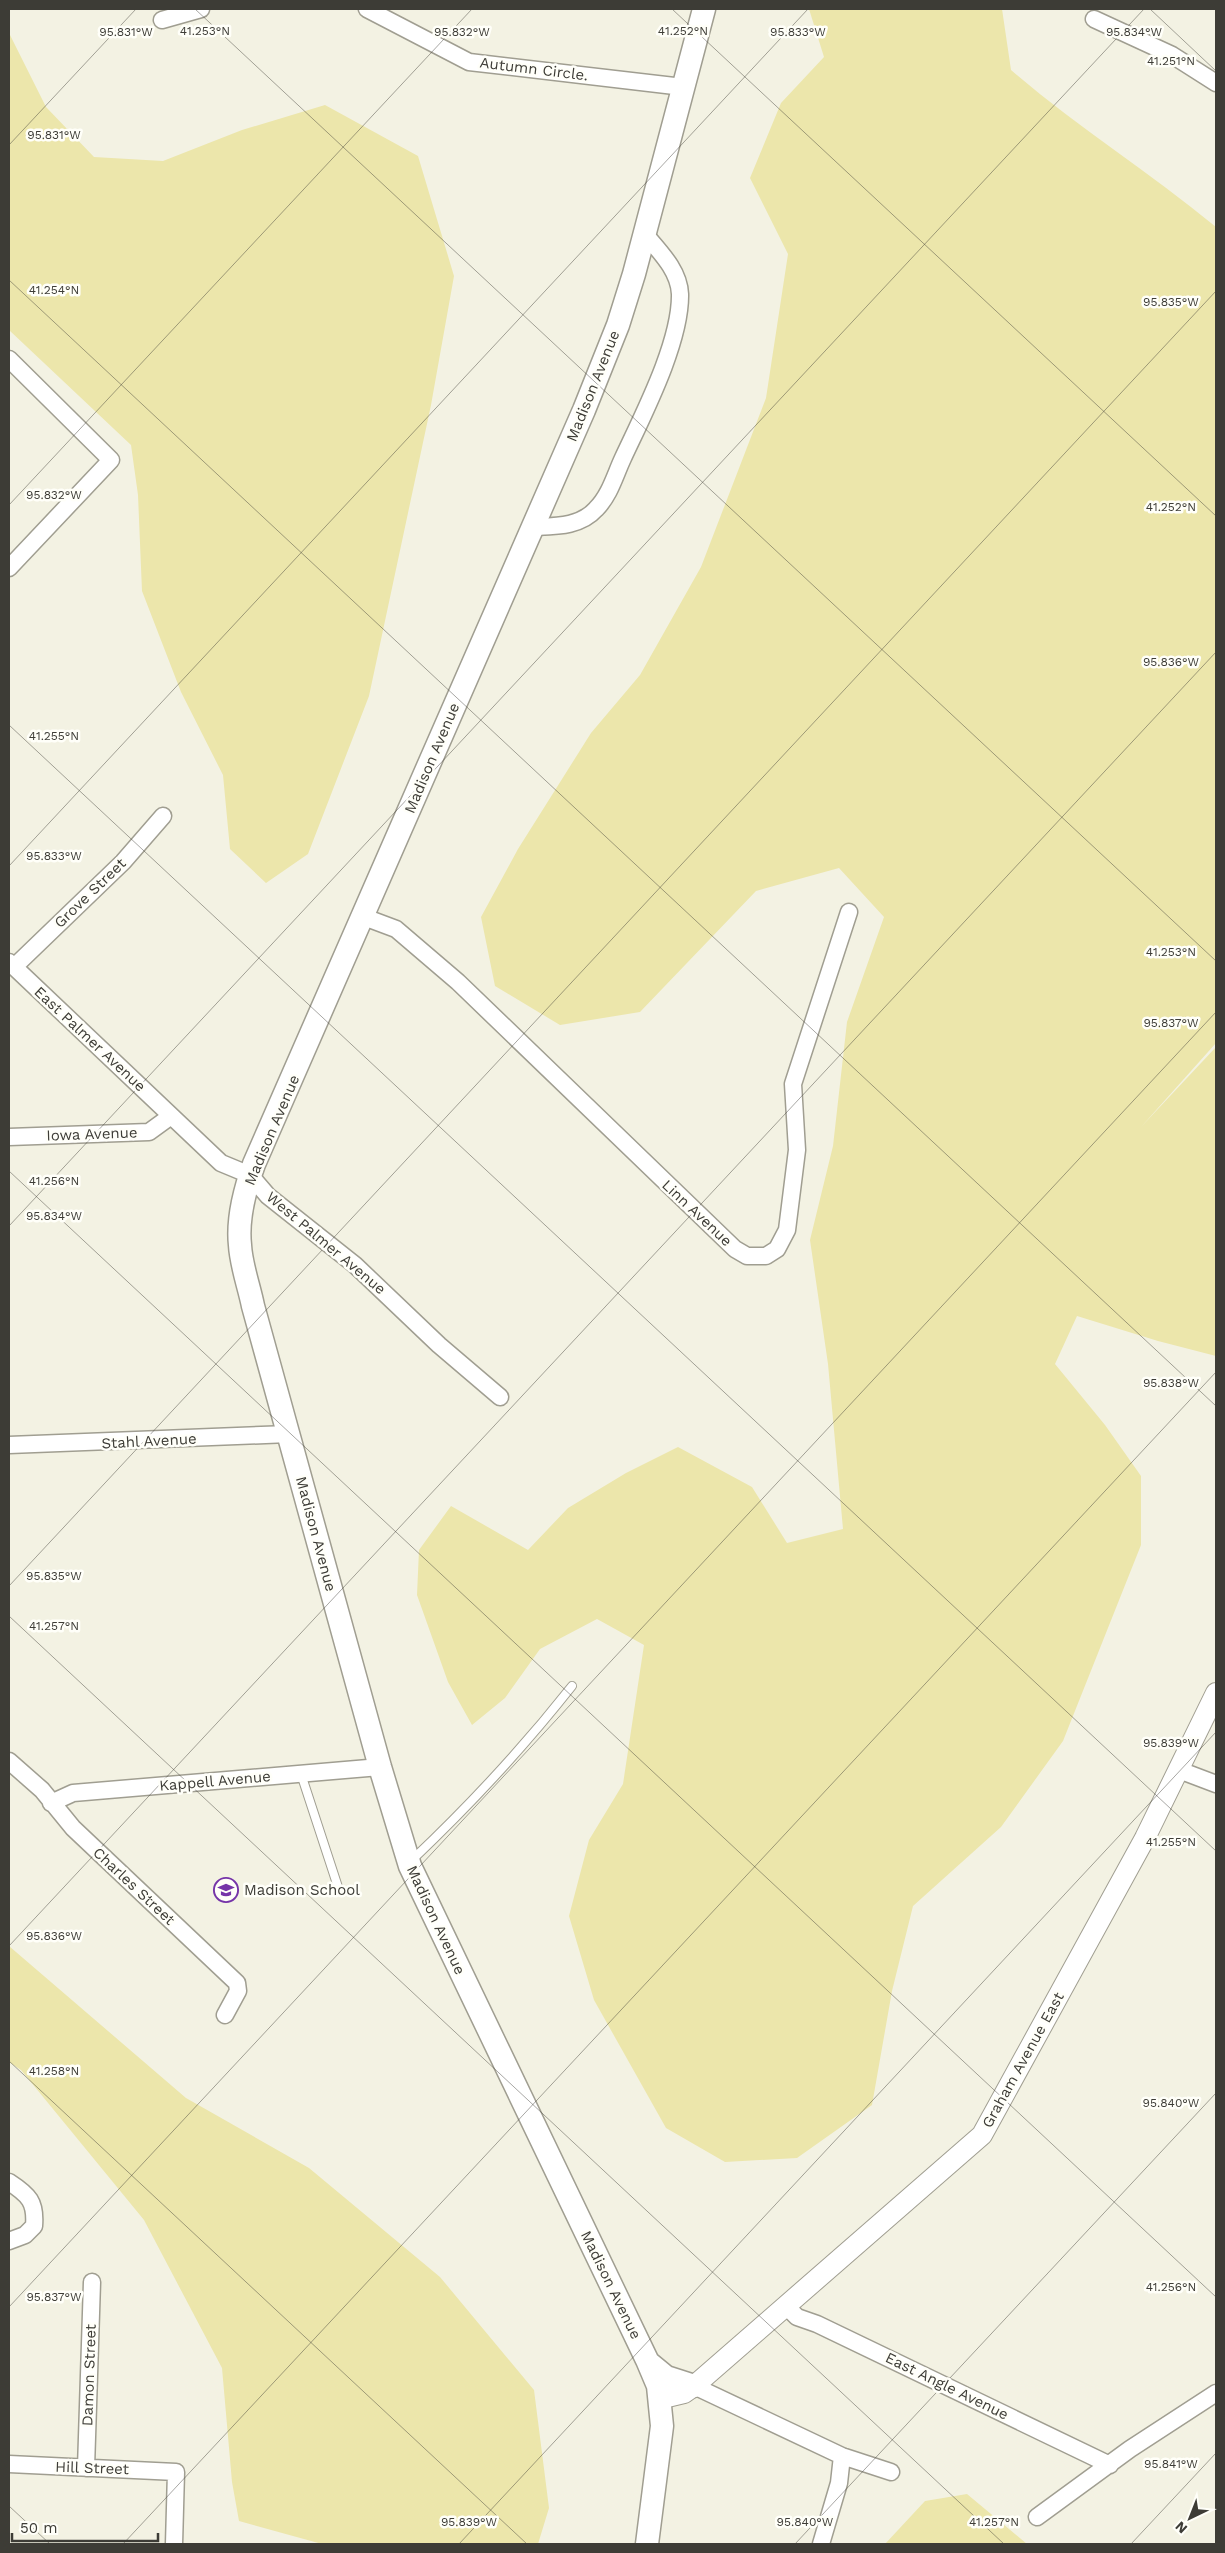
<svg xmlns="http://www.w3.org/2000/svg" width="1225" height="2553" font-family="'Work Sans',sans-serif">
<style>
.green{fill:#ece6ab}
.lines{fill:none;stroke-linecap:round;stroke-linejoin:round}
.service-casing{stroke:#a09e91;stroke-width:10}
.minor-casing{stroke:#a09e91;stroke-width:19}
.tertiary-casing{stroke:#a09e91;stroke-width:22}
.secondary-casing{stroke:#a09e91;stroke-width:25}
.service{stroke:#fff;stroke-width:8}
.minor{stroke:#fff;stroke-width:16}
.tertiary{stroke:#fff;stroke-width:20}
.secondary{stroke:#fff;stroke-width:22}
.ticks{fill:none;stroke:#3d3c36;stroke-width:1;stroke-opacity:0.45}
.labels{text-anchor:middle;stroke-width:5;stroke-linejoin:round;paint-order:stroke}
.street-label{font-size:15px;fill:#3d3c36;stroke:#fffff9}
.poi-label{font-size:15px;fill:#3d3c36;stroke:#fffff9;text-anchor:start}
.ticks-label{font-size:12px;text-anchor:middle;fill:#3d3c36;stroke:#fffff9;stroke-width:5;stroke-linejoin:round;paint-order:stroke}
</style>
<rect width="100%" height="100%" fill="#f3f2e3"/>
<!-- green -->
<path class="green" d="M809,9H1002L1011,70C1076,126 1149,172 1216,227V1043L1141,1127L1216,1047V1356L1158,1341L1077,1316L1055,1364L1105,1425L1141,1476V1545L1063,1741L1001,1827L913,1906L892,1991L872,2105L797,2158L725,2162L666,2128L594,2000L569,1916L589,1840L623,1784L644,1645L597,1619L540,1649L505,1698L472,1725L448,1682L417,1595L419,1550L451,1506L528,1550L568,1508L626,1473L678,1447L752,1487L787,1543L843,1529L828,1364L810,1240L833,1146L847,1022L884,917L839,868L756,891L640,1012L560,1025L495,986L481,917L518,849L591,733L640,675L701,567L766,398L788,254L750,178L781,103L824,57Z
M9,33L46,107L94,157L163,161L242,130L325,105L418,156L454,276L431,405L369,696L308,854L266,883L230,849L223,775L181,692L142,591L138,495L131,445L9,330Z
M9,1946L186,2098L309,2168L440,2277L534,2390L549,2508L538,2544H322L239,2521L232,2482L222,2368L144,2220L21,2070L9,2062Z
M967,2494L1027,2544H885L925,2501Z"/>
<g class="lines">
<defs>
<path id="service" d="M301,1774L339,1890
M412,1860C469,1806 523,1748 572,1686"/>
<path id="minor" d="M367,9L469,62L683,87
M1094,19L1172,55L1216,83
M162,20L201,9
M9,359L111,460L9,568
M533,527C555,526 580,527 596,509C610,495 615,475 623,458C643,415 681,342 680,294C679,270 659,251 644,233
M364,917L396,929L458,982L735,1249L747,1256H766L777,1249L787,1230L797,1150L793,1084L849,912
M9,962L221,1163L250,1175L268,1196L355,1265L439,1345L500,1397
M14,967L123,862L163,816
M9,1137L149,1132L171,1116
M9,1445L289,1434
M9,1761L42,1790L73,1828L237,1983L238,1991L225,2015
M1179,1770L1216,1784
M51,1803L73,1793L380,1767
M9,2182C29,2195 36,2202 34,2226L25,2235L9,2241
M787,2307L797,2317L817,2324L1110,2465
M694,2386L842,2456L891,2472
M9,2464L176,2472L174,2544
M86,2468L92,2282
M1037,2517L1130,2449L1216,2393
M821,2544L839,2483L842,2456"/>
<path id="tertiary" d="M659,2399L684,2393L694,2386L982,2135L1145,1838L1216,1693"/>
<path id="secondary" d="M649,2363L666,2377L694,2386
M647,2544L662,2426L658,2386L647,2360L410,1866L380,1767L253,1306C249,1286 241,1265 240,1245C237,1218 245,1189 254,1164L584,410L618,325L634,274L704,9"/>
</defs>
<!-- service casing -->
<use href="#service" class="service-casing"/>
<!-- minor casing -->
<use href="#minor" class="minor-casing"/>
<!-- tertiary casing -->
<use href="#tertiary" class="tertiary-casing"/>
<!-- secondary casing -->
<use href="#secondary" class="secondary-casing"/>
<!-- service -->
<use href="#service" class="service"/>
<!-- minor -->
<use href="#minor" class="minor"/>
<!-- tertiary -->
<use href="#tertiary" class="tertiary"/>
<!-- secondary -->
<use href="#secondary" class="secondary"/>
</g>
<!-- ticks -->
<path class="ticks" d="M195,9L1216,961M672,9L1216,516M1150,9L1216,71M9,145L136,9M9,280L1216,1406M9,505L472,9M9,725L1216,1851M9,866L808,9M9,1171L1216,2297M9,1226L1144,9M9,1586L1216,291M9,1616L1004,2544M9,1946L1216,652M9,2061L527,2544M9,2307L1216,1012M9,2506L50,2544M123,2544L1216,1372M459,2544L1216,1732M795,2544L1216,2093M1131,2544L1216,2453"/>
<!-- icons -->
<defs>
<symbol id="school-ring" viewBox="-11 -11 22 22"><circle r="9.5" fill="#fffff9" stroke="#7534a8" stroke-width="1.5"/><path d="M0-5L7-2L0 1L-7-2ZM-4 1L0 2.5L4 1V4Q0 6-4 4Z" fill="#7534a8"/></symbol>
</defs>
<g fill-rule="evenodd">
<use href="#school-ring" x="212" y="1876" width="28" height="28"/>
</g>
<g class="labels">
<!-- street labels -->
<g class="street-label">
<text transform="translate(534 69) rotate(7)" y="5">Autumn Circle.</text>
<text transform="translate(593 386) rotate(-68)" y="5">Madison Avenue</text>
<text transform="translate(432 758) rotate(-67)" y="5">Madison Avenue</text>
<text transform="translate(90 893) rotate(-44)" y="5">Grove Street</text>
<text transform="translate(90 1039) rotate(43)" y="5">East Palmer Avenue</text>
<text transform="translate(272 1130) rotate(-67)" y="5">Madison Avenue</text>
<text transform="translate(92 1134) rotate(-2)" y="5">Iowa Avenue</text>
<text transform="translate(697 1213) rotate(43)" y="5">Linn Avenue</text>
<text transform="translate(326 1243) rotate(40)" y="5">West Palmer Avenue</text>
<text transform="translate(149 1441) rotate(-3)" y="5">Stahl Avenue</text>
<text transform="translate(316 1534) rotate(75)" y="5">Madison Avenue</text>
<text transform="translate(215 1781) rotate(-5)" y="5">Kappell Avenue</text>
<text transform="translate(134 1886) rotate(43)" y="5">Charles Street</text>
<text transform="translate(436 1920) rotate(65)" y="5">Madison Avenue</text>
<text transform="translate(1023 2060) rotate(-61)" y="5">Graham Avenue East</text>
<text transform="translate(611 2285) rotate(64)" y="5">Madison Avenue</text>
<text transform="translate(89 2375) rotate(-88)" y="5">Damon Street</text>
<text transform="translate(947 2386) rotate(26)" y="5">East Angle Avenue</text>
<text transform="translate(92 2468) rotate(2)" y="5">Hill Street</text>
</g>
<!-- poi labels -->
<g class="poi-label">
<text x="244" y="1895">Madison School</text>
</g>
</g>
<g class="ticks-label">
<text x="683" y="35">41.252°N</text>
<text x="205" y="35">41.253°N</text>
<text x="126" y="36">95.831°W</text>
<text x="462" y="36">95.832°W</text>
<text x="798" y="36">95.833°W</text>
<text x="1134" y="36">95.834°W</text>
<text x="1171" y="65">41.251°N</text>
<text x="54" y="139">95.831°W</text>
<text x="54" y="294">41.254°N</text>
<text x="1171" y="306">95.835°W</text>
<text x="54" y="499">95.832°W</text>
<text x="1171" y="511">41.252°N</text>
<text x="1171" y="666">95.836°W</text>
<text x="54" y="740">41.255°N</text>
<text x="54" y="860">95.833°W</text>
<text x="1171" y="956">41.253°N</text>
<text x="1171" y="1027">95.837°W</text>
<text x="54" y="1185">41.256°N</text>
<text x="54" y="1220">95.834°W</text>
<text x="1171" y="1387">95.838°W</text>
<text x="54" y="1580">95.835°W</text>
<text x="54" y="1630">41.257°N</text>
<text x="1171" y="1747">95.839°W</text>
<text x="1171" y="1846">41.255°N</text>
<text x="54" y="1940">95.836°W</text>
<text x="54" y="2075">41.258°N</text>
<text x="1171" y="2107">95.840°W</text>
<text x="1171" y="2291">41.256°N</text>
<text x="54" y="2301">95.837°W</text>
<text x="1171" y="2468">95.841°W</text>
<text x="469" y="2526">95.839°W</text>
<text x="805" y="2526">95.840°W</text>
<text x="994" y="2526">41.257°N</text>
</g>
<!-- border -->
<rect width="1225" height="2553" fill="none" stroke="#3d3c36" stroke-width="20"/>
<!-- north arrow -->
<g transform="translate(1190 2518) rotate(223)" stroke="#fffff9" stroke-width="4" paint-order="stroke">
<path d="M0-4L9 19L0 12L-9 19Z" fill="#3d3c36"/>
<text y="-8" font-size="14" font-weight="bold" text-anchor="middle" fill="#3d3c36">N</text>
</g>
<!-- scale -->
<path d="M12 2533v8h146v-8" fill="none" stroke="#3d3c36" stroke-width="2.5"/>
<text x="20" y="2533" font-size="15" fill="#3d3c36" stroke="#fffff9" stroke-width="4" paint-order="stroke">50 m</text>
</svg>
